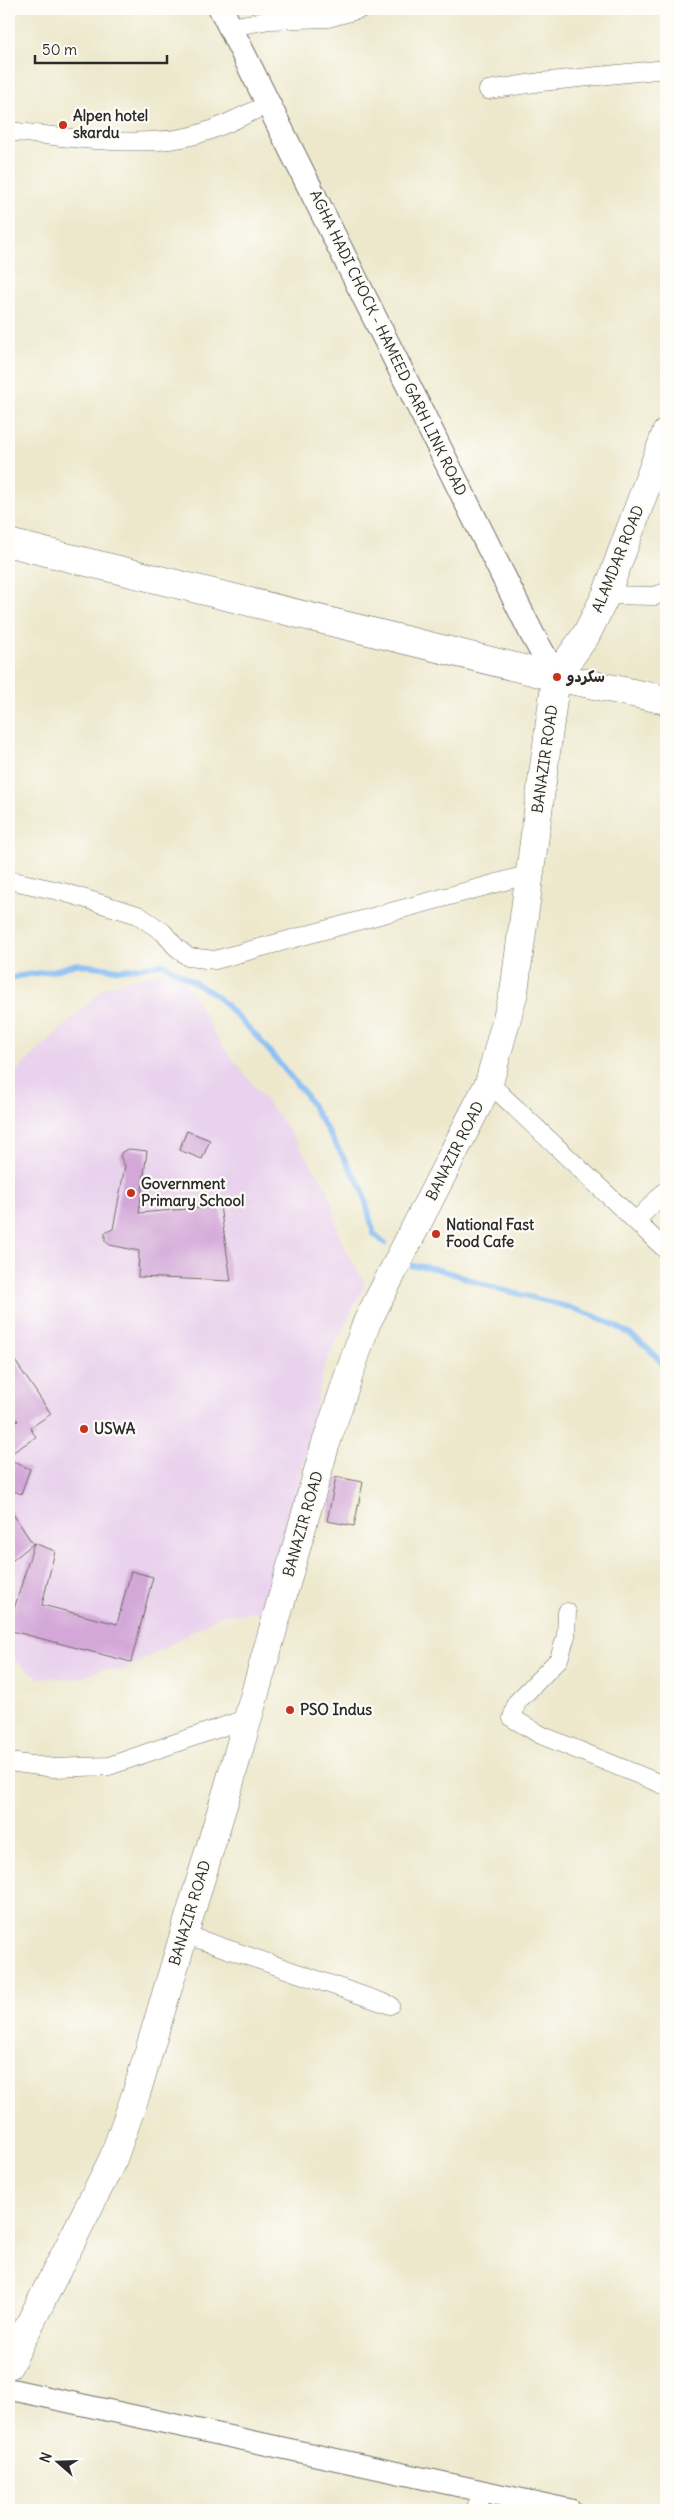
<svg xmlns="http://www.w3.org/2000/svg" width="675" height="2519" font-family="Delius,'Playpen Sans Arabic',sans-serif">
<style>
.built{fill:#e9d2ed}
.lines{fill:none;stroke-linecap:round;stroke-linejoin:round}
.stream{stroke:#82baf3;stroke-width:5.5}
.building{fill:#d3a7d8}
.minor-casing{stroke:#6f6d63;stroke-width:19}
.tertiary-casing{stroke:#6f6d63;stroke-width:23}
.secondary-casing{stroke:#6f6d63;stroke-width:26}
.primary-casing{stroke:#6f6d63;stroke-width:29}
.trunk-casing{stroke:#6f6d63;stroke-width:29}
.minor{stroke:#fff;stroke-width:18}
.tertiary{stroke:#fff;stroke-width:21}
.secondary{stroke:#fff;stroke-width:24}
.primary{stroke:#fff;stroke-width:28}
.trunk{stroke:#fff;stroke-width:28}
.poi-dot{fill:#c8321e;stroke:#fdfcf7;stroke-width:2}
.labels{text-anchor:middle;stroke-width:4.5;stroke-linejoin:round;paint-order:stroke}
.poi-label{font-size:15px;font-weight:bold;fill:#2b2b2b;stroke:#fdfcf7;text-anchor:start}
.street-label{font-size:15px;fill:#2b2b2b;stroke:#fdfcf7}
</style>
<rect width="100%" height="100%" fill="#fdfcf7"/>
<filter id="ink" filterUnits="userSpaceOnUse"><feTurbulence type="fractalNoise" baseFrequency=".02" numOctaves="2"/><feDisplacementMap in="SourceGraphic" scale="10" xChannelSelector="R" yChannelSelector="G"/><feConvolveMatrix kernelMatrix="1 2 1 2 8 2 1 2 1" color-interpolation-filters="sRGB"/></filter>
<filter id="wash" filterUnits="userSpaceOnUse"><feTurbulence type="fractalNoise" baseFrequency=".0096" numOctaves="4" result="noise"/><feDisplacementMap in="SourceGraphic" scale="20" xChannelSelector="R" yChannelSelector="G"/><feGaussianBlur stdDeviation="1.12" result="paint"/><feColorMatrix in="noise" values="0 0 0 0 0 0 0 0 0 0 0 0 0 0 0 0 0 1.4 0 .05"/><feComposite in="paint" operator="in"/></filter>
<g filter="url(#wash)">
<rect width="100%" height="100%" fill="#ede8cc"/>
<!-- built -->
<path class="built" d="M176,966L219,1041L285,1125L328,1189L341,1242L365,1284L324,1367L272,1611L221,1615L136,1664L119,1671L102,1669L81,1678H40L9,1657V1078L104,988Z"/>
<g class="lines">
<!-- stream -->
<path class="stream" d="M9,979L19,976L52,971L77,964L120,970L164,964L217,996L260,1040L305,1094L362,1188L374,1234L385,1243
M412,1266C439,1266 463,1278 489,1286C552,1305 625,1311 666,1369"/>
</g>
<g id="blocks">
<!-- building -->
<path class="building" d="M187,1131L210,1140L202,1159L179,1150Z
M129,1149L147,1151L139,1213L220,1206L231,1281L138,1277L139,1251L110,1245L105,1241V1233L113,1229L125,1166L120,1156L122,1152Z
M9,1352L51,1414L30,1428L36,1437L9,1455V1427L18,1421L9,1408Z
M9,1460L30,1469L21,1494L9,1489Z
M336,1477L363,1482L354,1526L327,1521Z
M9,1508L33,1544L9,1563Z
M34,1543L55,1551L42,1605L117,1624L131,1571L153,1577L131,1662L12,1631L13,1627L9,1626Z"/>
</g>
</g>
<g filter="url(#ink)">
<use href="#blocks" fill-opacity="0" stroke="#6f6d63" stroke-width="1"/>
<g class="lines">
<defs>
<path id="minor" d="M230,27L270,20L328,18L360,9
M488,90L541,82L666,69
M9,131C61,137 145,149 195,135C220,129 245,114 269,104
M606,595L655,596L666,592
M9,880L63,892L138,915L163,932L175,946L188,957L215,960L530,874
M489,1083L666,1250
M636,1221L666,1190
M567,1612L566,1636L559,1659L517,1702L512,1718L541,1735L666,1786
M9,1762L54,1768L109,1766L248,1718
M184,1934L390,2005
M475,2510L483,2491"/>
<path id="tertiary" d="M9,2389L571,2510"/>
<path id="secondary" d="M221,9L532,634L556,677"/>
<path id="primary" d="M9,543L556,677L666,700"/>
<path id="trunk" d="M9,2365L113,2159L136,2094L229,1785L325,1446L366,1324L489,1083L514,992L556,677L586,635L606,595L666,433"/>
</defs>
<!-- minor casing -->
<use href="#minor" class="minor-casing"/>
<!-- tertiary casing -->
<use href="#tertiary" class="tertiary-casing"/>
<!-- secondary casing -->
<use href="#secondary" class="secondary-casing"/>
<!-- primary casing -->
<use href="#primary" class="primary-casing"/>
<!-- trunk casing -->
<use href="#trunk" class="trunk-casing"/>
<!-- minor -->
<use href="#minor" class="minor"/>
<!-- tertiary -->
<use href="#tertiary" class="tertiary"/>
<!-- secondary -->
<use href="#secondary" class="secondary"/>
<!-- primary -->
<use href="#primary" class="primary"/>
<!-- trunk -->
<use href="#trunk" class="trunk"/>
</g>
</g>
<!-- markers -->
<g class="poi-dot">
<circle cx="63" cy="125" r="5"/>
<circle cx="557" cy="677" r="5"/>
<circle cx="131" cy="1193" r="5"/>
<circle cx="436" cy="1234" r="5"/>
<circle cx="84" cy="1429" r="5"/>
<circle cx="290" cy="1710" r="5"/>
</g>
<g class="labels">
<!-- poi labels -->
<g class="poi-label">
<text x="73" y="121">Alpen hotel<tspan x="73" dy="17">skardu</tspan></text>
<text x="567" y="682">سکردو</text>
<text x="141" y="1189">Government<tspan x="141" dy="17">Primary School</tspan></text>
<text x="446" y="1230">National Fast<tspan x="446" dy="17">Food Cafe</tspan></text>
<text x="94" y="1434">USWA</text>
<text x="300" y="1715">PSO Indus</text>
</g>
<!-- street labels -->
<g class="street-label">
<text transform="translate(388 343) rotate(64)" y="5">AGHA HADI CHOCK - HAMEED GARH LINK ROAD</text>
<text transform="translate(618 559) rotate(-68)" y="5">ALAMDAR ROAD</text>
<text transform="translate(545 759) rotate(-82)" y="5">BANAZIR ROAD</text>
<text transform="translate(455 1151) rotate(-63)" y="5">BANAZIR ROAD</text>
<text transform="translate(303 1524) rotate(-74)" y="5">BANAZIR ROAD</text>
<text transform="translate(190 1913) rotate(-73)" y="5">BANAZIR ROAD</text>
</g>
</g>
<!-- margin -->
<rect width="675" height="2519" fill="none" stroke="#fdfcf7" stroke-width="30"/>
<!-- north arrow -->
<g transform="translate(58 2462) rotate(290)" stroke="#fdfcf7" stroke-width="4" paint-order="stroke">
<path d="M0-4L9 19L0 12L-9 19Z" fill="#2b2b2b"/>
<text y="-8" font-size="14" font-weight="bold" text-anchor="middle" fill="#2b2b2b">N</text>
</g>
<!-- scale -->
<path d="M35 55v8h132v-8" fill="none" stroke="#2b2b2b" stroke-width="2.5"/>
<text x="42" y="55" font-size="15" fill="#2b2b2b" stroke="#fdfcf7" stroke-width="4" paint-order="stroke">50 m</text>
</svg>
